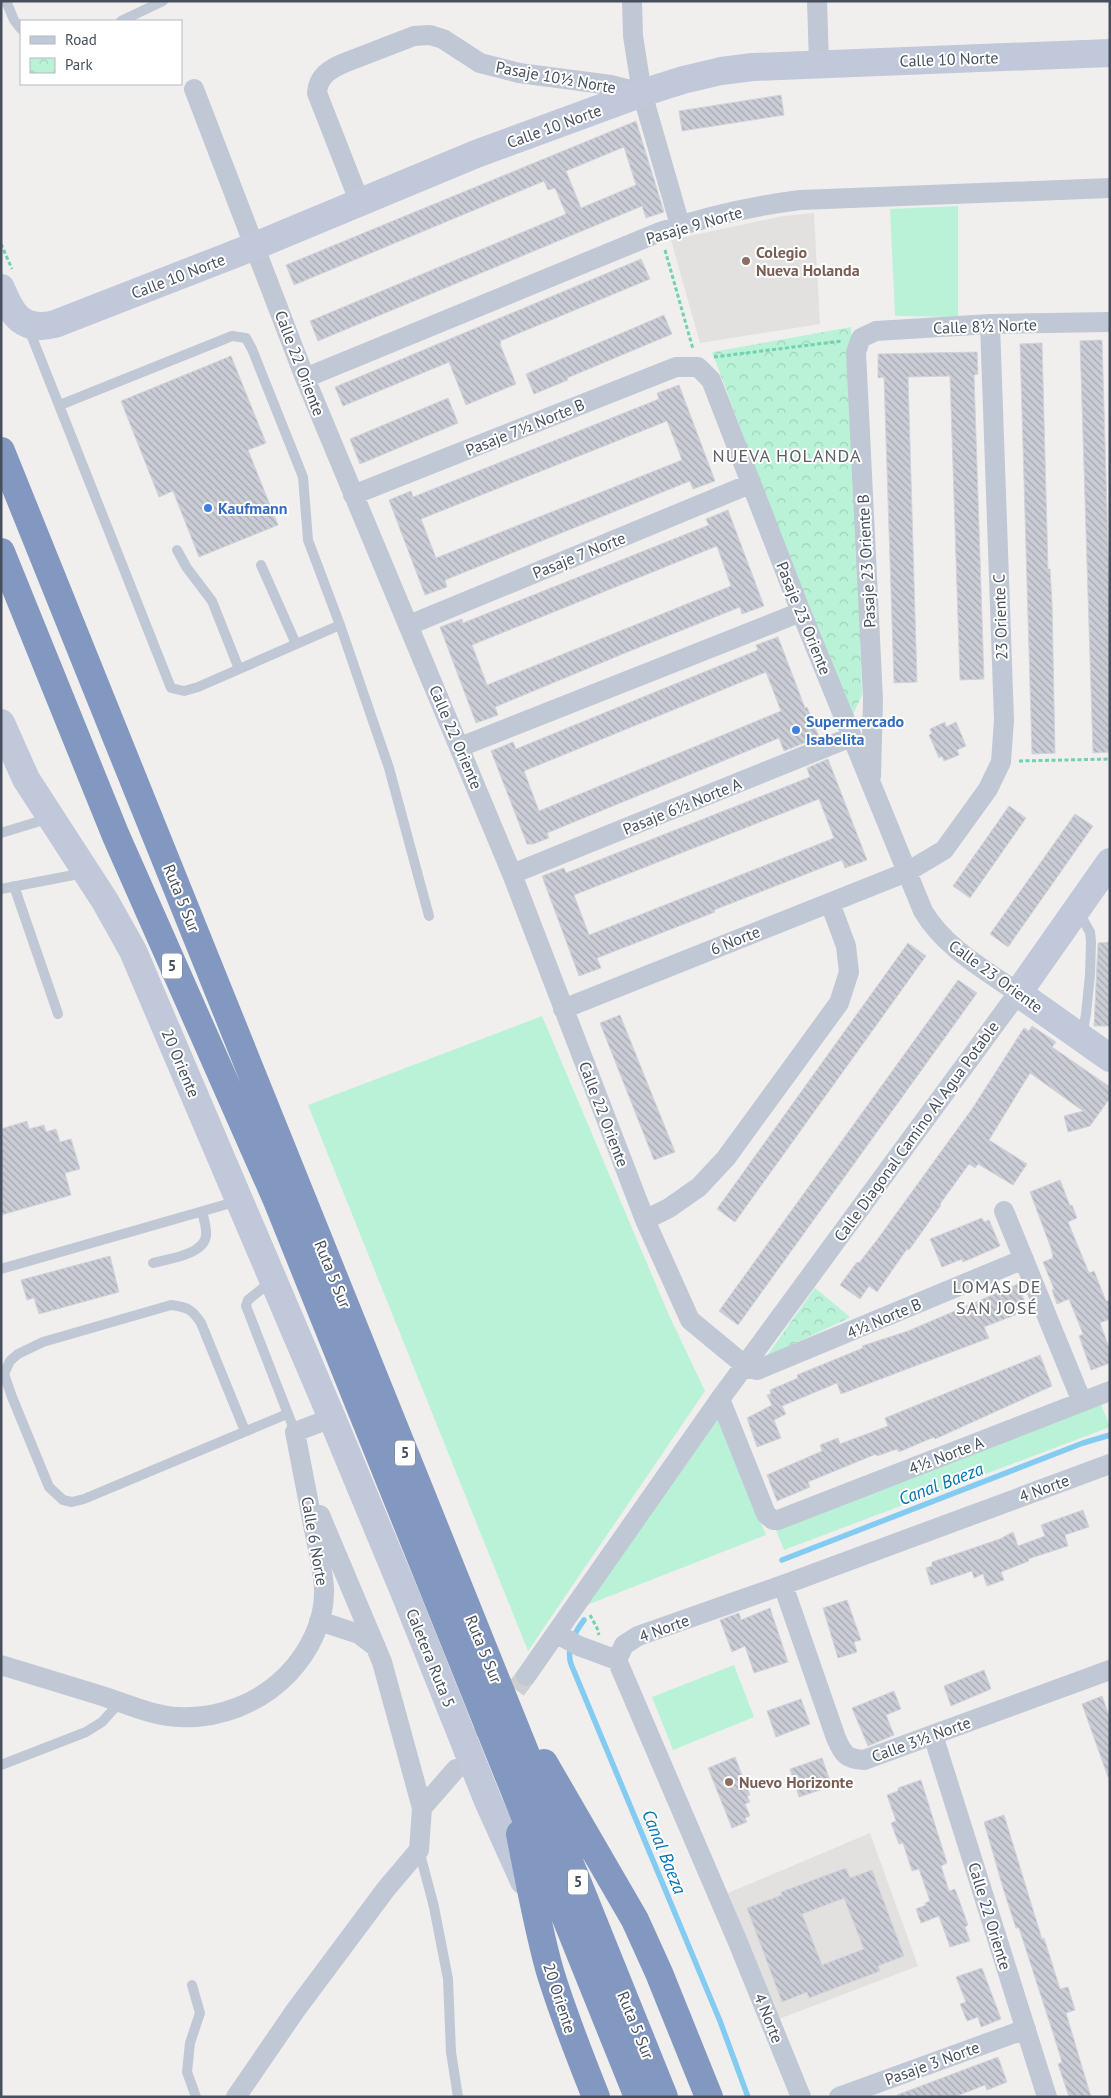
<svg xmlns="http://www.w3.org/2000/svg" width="1111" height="2098" font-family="'PT Sans',sans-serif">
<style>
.education{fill:#e3e0e0}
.green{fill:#baf2d8}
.park{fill:url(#park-crowns)}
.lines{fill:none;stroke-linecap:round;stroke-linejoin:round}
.stream{stroke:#84cbf2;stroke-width:5.5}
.building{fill:url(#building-back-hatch);stroke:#d2d3db;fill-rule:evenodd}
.street-tunnel{stroke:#cfcfd1;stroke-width:20;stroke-dasharray:20 10;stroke-linecap:butt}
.path{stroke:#70d2b0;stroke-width:3;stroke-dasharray:4 2.5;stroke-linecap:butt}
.lane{stroke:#c1c8d5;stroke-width:10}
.street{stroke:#c1c8d5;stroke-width:20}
.secondary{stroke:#c0c8d9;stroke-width:28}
.highway{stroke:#8398c1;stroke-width:28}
.education-dot{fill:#8d6e63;stroke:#fff;stroke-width:2}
.shop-dot{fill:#3f7fe0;stroke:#fff;stroke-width:2}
.labels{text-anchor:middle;stroke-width:4;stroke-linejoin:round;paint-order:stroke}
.shield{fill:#fff;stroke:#7d848e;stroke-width:1}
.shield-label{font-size:15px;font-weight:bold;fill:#454f5d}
.street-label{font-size:16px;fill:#454f5d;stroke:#fff}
.education-label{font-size:16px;font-weight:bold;fill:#785e54;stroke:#fff;text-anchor:start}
.shop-label{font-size:16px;font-weight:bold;fill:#366cbe;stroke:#fff;text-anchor:start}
.neighbourhood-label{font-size:18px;letter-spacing:1px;fill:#5b5e64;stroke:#fff}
.water-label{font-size:18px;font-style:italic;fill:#0375b3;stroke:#fff}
</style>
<defs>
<pattern id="park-crowns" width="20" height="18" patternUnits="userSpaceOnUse" patternTransform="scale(1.25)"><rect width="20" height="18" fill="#baf2d8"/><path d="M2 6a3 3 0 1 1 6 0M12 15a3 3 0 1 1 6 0" fill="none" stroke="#a1d1bc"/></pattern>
<pattern id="building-back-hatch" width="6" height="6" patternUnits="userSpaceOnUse" patternTransform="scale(1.25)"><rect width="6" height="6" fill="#cacdd5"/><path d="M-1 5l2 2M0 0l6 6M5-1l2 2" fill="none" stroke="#a6a9b0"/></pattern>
</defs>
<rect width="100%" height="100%" fill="#f1efee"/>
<!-- education -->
<path class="education" d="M814,213L820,324L700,343L671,240L783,216Z
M870,1833L918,1966L779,2019L728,1893Z"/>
<!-- green -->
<path class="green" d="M958,206V317L895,316L890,209Z
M542,1016L668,1313L705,1391L528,1651L308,1105Z
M1100,1402L1110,1427L784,1550L775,1528Z
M719,1418L766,1535L587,1605Z
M734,1665L754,1717L673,1750L652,1697Z"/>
<!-- park -->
<path class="park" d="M851,327L862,695L850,721L712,352Z
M815,1288L849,1316V1318L766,1357Z"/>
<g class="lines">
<!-- stream -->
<path class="stream" d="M782,1560L1083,1443L1110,1435
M584,1620C574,1633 566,1648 571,1664L720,2021L748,2097"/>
</g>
<!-- building -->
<path class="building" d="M781,95L784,115L682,131L679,111Z
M636,121L664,212L646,218L642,206L318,341L310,321L566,214L555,188L548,190L544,181L294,285L286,265ZM624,147L636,185L581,208L566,171Z
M641,259L650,279L500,341L501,343L500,344L516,384L466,405L449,362L343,406L335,387Z
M664,315L672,334L567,378L568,380L534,394L526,374Z
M1102,340L1110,613V752L1093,753L1080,341Z
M1042,343L1048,569H1050L1052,603L1055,753L1032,754L1020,344Z
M977,352L978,374L974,375L984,679L960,680L950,376L908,377L917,682L894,683L884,377L878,378V354Z
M231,356L266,443L248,450L278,525L199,557L173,491L159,497L121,401Z
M679,385L715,481L693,489L690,481L445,580L447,587L425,595L389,500L411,491L413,497L659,399L657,393ZM667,421L682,460L436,558L421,519Z
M448,398L458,423L360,464L350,439Z
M728,510L764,606L742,614L740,607L625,653L495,707L498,715L476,723L440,627L462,619L463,623L709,525L706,519ZM717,546L731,586L487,685L472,645Z
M778,637L805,708L807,707L819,737L784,751L779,738L547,833L549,838L533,844H527L491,751L513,742L516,749L758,650L756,645ZM766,672L781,711L539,811L524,771Z
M945,722L946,727L956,722L966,746L957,750L959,755L944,761L942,756L939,758L929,735L932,733L930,729Z
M828,759L867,860L845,868L842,860L714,910L715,912L597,958L601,968L579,976L542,876L564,868L566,873L810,777L807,768ZM819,799L834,838L589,935L574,895Z
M1009,806L1026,818L970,898L953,886Z
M1075,814L1093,826L1008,947L990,934Z
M1110,942V1026H1094L1098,943Z
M908,943L926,956L735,1222L717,1209Z
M958,980L977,993L738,1325L719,1311Z
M620,1015L675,1152L654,1160L600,1023Z
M1032,1026L1056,1042L1052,1047L1110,1087V1098L1090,1126L1068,1132L1064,1116L1083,1111L1030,1073L989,1140L1027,1164L1013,1185L978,1164L975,1168L969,1164L940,1204L941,1205L909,1250L907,1249L877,1292L869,1286L860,1299L840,1285L857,1262L859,1263L877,1240L972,1109L1024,1028L1029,1031Z
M27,1121L29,1129L44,1125L46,1132L56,1129L60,1142L71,1139L80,1169L65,1173L71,1195L1,1215V1129Z
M1060,1180L1070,1206L1072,1205L1077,1218L1068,1222L1089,1273L1094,1271L1106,1301L1110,1300V1319L1100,1323L1110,1350V1363L1091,1370L1079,1336L1083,1334L1069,1299L1057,1304L1052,1290L1054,1289L1043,1262L1053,1258L1051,1248L1030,1192Z
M982,1218L984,1222L989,1220L1000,1246L963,1262L962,1259L942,1267L930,1239Z
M110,1256L119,1292L39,1314L34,1298L27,1300L21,1280Z
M1018,1284L1028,1310L984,1327L989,1338L841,1394L837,1383L782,1406L786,1414L774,1420L781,1438L757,1447L747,1418L772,1405L767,1395L771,1394L770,1390L798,1378L797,1375L863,1348L862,1346L908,1331Z
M1040,1355L1052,1386L935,1439L934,1437L899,1452L897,1449L877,1456L876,1454L808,1482L810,1487L777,1501L767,1475L822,1451L820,1445L838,1438L840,1444L888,1426L885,1418Z
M1083,1510L1089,1527L1065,1535L1068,1546L1028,1559L1029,1561L1001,1572L1004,1580L987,1586L983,1574L974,1578L972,1571L931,1585L926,1568L932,1566V1562L1000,1539L1013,1532L1018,1546L1045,1536L1041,1525Z
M847,1600L861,1640L854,1642L857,1652L838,1658L823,1608Z
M770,1608L788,1662L754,1673L745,1646L732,1652L720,1620L739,1613L741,1620Z
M984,1670L991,1689L951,1706L944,1686Z
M894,1691L901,1709L886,1715L894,1735L868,1746L852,1708Z
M1102,1696L1110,1718V1777H1108L1082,1704Z
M801,1699L810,1724L776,1737L767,1711Z
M735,1757L750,1795L747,1796L750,1802L745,1804L750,1816L745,1818L747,1822L732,1828L708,1768Z
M822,1758L832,1786L799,1797L790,1769Z
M921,1780L947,1863L941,1866L949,1891L955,1889L968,1925L965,1927L970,1941L950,1947L939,1916L921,1923L916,1909L926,1905L925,1903L930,1901L919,1869L912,1871L903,1843L899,1844L891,1823L896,1821L887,1795L898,1791V1788Z
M1004,1815L1042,1939L1044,1938L1060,1989L1068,1987L1075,2010L1066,2013L1091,2097H1069L1058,2064L1062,2062L1053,2033L1019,1928H1016L1003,1888L984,1822Z
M846,1868L850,1878L872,1870L904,1956L878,1966L880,1971L809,1998L807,1992L782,2002L747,1908L782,1895L781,1892ZM844,1898L864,1949L822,1965L802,1914Z
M982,1968L1001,2019L981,2027L978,2017L967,2021L960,2004L966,2002L956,1977Z
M998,2057L1007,2082L987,2090L985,2085L954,2097H898L897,2095Z"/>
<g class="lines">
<!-- street-tunnel -->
<path class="street-tunnel" d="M462,1762L526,1676"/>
<!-- path -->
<path class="path" d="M1,244L12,269
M665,250L693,349
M714,357L842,341
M1019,761L1110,759
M590,1615L597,1628L599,1635"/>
<!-- lane -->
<path class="lane" d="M6,1L14,20L21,29
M121,21L163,1
M28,327L171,688L184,691L198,687L340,625L308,540L303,477L252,349L246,338L232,336L60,405
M177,550L187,568L212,601L239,669
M261,565L296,644
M340,625L389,768L429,916
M1,833L50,818
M14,886L58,1014
M1,889L84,873
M1078,911L1090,932L1091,942L1090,975L1086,1014L1082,1036
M153,1263C168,1259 203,1255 206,1236C207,1229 204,1219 202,1212
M1,1269L238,1201
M273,1280L248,1300L246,1306L295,1432
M245,1431L201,1323C192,1309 187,1307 171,1305L43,1342L18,1354L10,1361L4,1374L12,1397L49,1487L63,1500L72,1502L84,1499L287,1414
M1,1765L86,1732L102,1722L120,1702
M419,1850L434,1907L448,1979L451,2052L458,2097
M192,1985L200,2013L190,2043L187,2072L196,2097"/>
<!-- street -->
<path class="street" d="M632,1L633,36L642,93L680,225
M817,1L819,63
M194,89L305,378L512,874L645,1220L690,1320L748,1368L757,1370L1024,1259
M360,203L317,93C318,76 330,69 344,63L414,36L430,35L443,39L480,63L519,73L611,85L642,93
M305,378L660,232C705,217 753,206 800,200L1110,188
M353,495L676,367H698L711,380L801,612L923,911C945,948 984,969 1018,993L720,1399L526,1676
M409,625L750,484
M460,747L801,612
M871,777L873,699L856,352L861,338L876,331L990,324L1110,322
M512,874L851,737
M563,1009L907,872L944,850L988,789L1001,762L1004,720L990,324
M1004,1211L1082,1402
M645,1220L669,1208L699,1187L726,1158L839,1003L849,972L846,946L830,903
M720,1399L766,1514L773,1520H778L1110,1391
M320,1515L382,1662L422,1808
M783,1585L836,1738C843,1754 846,1759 864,1760L1110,1670
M319,1621L359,1634L376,1647
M557,1634L579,1646L617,1660
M1,1665C34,1675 66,1685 99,1695C125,1703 152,1716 179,1717C220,1719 260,1703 288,1674C310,1651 325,1620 324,1589C323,1567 317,1546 313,1525C307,1494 301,1463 295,1432L332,1418
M933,1735L1047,2097
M236,2097L295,2011L386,1889L419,1850L422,1808L456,1769
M801,2097L737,1940L617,1660L624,1645L638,1636L783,1585L1110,1464
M839,2097L1026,2029"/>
<!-- secondary -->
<path class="secondary" d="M1,288C12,315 22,332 55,324L255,246L476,154L642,93L683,80L721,71L753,67L1110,53
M1,723L26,779L105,901L133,951L332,1418L405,1594L488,1801L524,1881
M1110,862L1018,993L1110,1058"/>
<!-- highway -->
<path class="highway" d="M1,451L664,2097
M1,552L116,836L276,1198L638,2097
M544,1763L635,1920L659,1973L709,2097
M520,1834C529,1879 537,1924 549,1968C562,2012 579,2054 596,2097"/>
</g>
<!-- markers -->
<g class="education-dot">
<circle cx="746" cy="261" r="5"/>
<circle cx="729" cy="1782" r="5"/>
</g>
<g class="shop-dot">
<circle cx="208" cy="508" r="5"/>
<circle cx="796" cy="730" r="5"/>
</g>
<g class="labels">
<!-- shield labels -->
<g class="shield">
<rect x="162" y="953.5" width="20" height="25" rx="4"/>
<rect x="395" y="1440.5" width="20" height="25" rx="4"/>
<rect x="568" y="1869.5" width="20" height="25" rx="4"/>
</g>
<g class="shield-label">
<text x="172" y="971">5</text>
<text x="405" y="1458">5</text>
<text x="578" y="1887">5</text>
</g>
<!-- street labels -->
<g class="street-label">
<text transform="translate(949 59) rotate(-2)" y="6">Calle 10 Norte</text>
<text transform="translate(556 77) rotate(10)" y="6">Pasaje 10½ Norte</text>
<text transform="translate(554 126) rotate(-20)" y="6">Calle 10 Norte</text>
<text transform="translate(694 225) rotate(-16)" y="6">Pasaje 9 Norte</text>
<text transform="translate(178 276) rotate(-21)" y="6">Calle 10 Norte</text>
<text transform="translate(985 326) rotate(-2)" y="6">Calle 8½ Norte</text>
<text transform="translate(300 363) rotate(69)" y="6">Calle 22 Oriente</text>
<text transform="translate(525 427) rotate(-22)" y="6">Pasaje 7½ Norte B</text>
<text transform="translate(579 555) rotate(-22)" y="6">Pasaje 7 Norte</text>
<text transform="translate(866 561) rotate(-93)" y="6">Pasaje 23 Oriente B</text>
<text transform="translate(1000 617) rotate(-92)" y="6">23 Oriente C</text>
<text transform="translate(804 618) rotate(68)" y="6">Pasaje 23 Oriente</text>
<text transform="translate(456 737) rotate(67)" y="6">Calle 22 Oriente</text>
<text transform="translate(682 806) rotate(-22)" y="6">Pasaje 6½ Norte A</text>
<text transform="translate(182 898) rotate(68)" y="6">Ruta 5 Sur</text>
<text transform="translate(735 940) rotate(-22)" y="6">6 Norte</text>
<text transform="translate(996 976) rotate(36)" y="6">Calle 23 Oriente</text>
<text transform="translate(181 1063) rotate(67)" y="6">20 Oriente</text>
<text transform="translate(604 1114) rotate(69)" y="6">Calle 22 Oriente</text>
<text transform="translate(916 1131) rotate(-54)" y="6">Calle Diagonal Camino Al Agua Potable</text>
<text transform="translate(333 1274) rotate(68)" y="6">Ruta 5 Sur</text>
<text transform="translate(884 1318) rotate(-23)" y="6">4½ Norte B</text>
<text transform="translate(946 1455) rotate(-21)" y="6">4½ Norte A</text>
<text transform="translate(1044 1488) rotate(-20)" y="6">4 Norte</text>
<text transform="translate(315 1541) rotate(80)" y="6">Calle 6 Norte</text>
<text transform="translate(664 1628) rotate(-20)" y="6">4 Norte</text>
<text transform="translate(484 1649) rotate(68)" y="6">Ruta 5 Sur</text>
<text transform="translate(431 1658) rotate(68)" y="6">Caletera Ruta 5</text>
<text transform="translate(921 1739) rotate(-20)" y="6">Calle 3½ Norte</text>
<text transform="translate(990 1916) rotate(73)" y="6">Calle 22 Oriente</text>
<text transform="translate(560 1998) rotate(72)" y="6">20 Oriente</text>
<text transform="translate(769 2018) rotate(68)" y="6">4 Norte</text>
<text transform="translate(636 2025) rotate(68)" y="6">Ruta 5 Sur</text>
<text transform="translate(932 2063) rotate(-20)" y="6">Pasaje 3 Norte</text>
</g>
<!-- education labels -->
<g class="education-label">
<text x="756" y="258">Colegio<tspan x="756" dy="18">Nueva Holanda</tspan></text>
<text x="739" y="1788">Nuevo Horizonte</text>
</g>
<!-- shop labels -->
<g class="shop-label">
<text x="218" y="514">Kaufmann</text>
<text x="806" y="727">Supermercado<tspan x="806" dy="18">Isabelita</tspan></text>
</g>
<!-- neighbourhood labels -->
<g class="neighbourhood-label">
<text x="787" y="462">NUEVA HOLANDA</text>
<text x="997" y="1293">LOMAS DE<tspan x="997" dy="21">SAN JOSÉ</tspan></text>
</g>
<!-- water labels -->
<g class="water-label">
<text transform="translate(941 1484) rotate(-21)" y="6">Canal Baeza</text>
<text transform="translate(664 1852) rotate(68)" y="6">Canal Baeza</text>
</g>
</g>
<!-- border -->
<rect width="1111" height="2098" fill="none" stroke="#454f5d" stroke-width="5"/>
<!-- legend -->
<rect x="20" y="20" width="162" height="65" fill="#ffffff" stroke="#b5b9be"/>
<rect x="30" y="36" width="25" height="8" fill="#c0c8d9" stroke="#b5b9be"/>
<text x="65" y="45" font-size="15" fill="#454f5d">Road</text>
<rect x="30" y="58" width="25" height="15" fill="url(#park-crowns)" stroke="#b5b9be"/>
<text x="65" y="70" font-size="15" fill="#454f5d">Park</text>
</svg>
